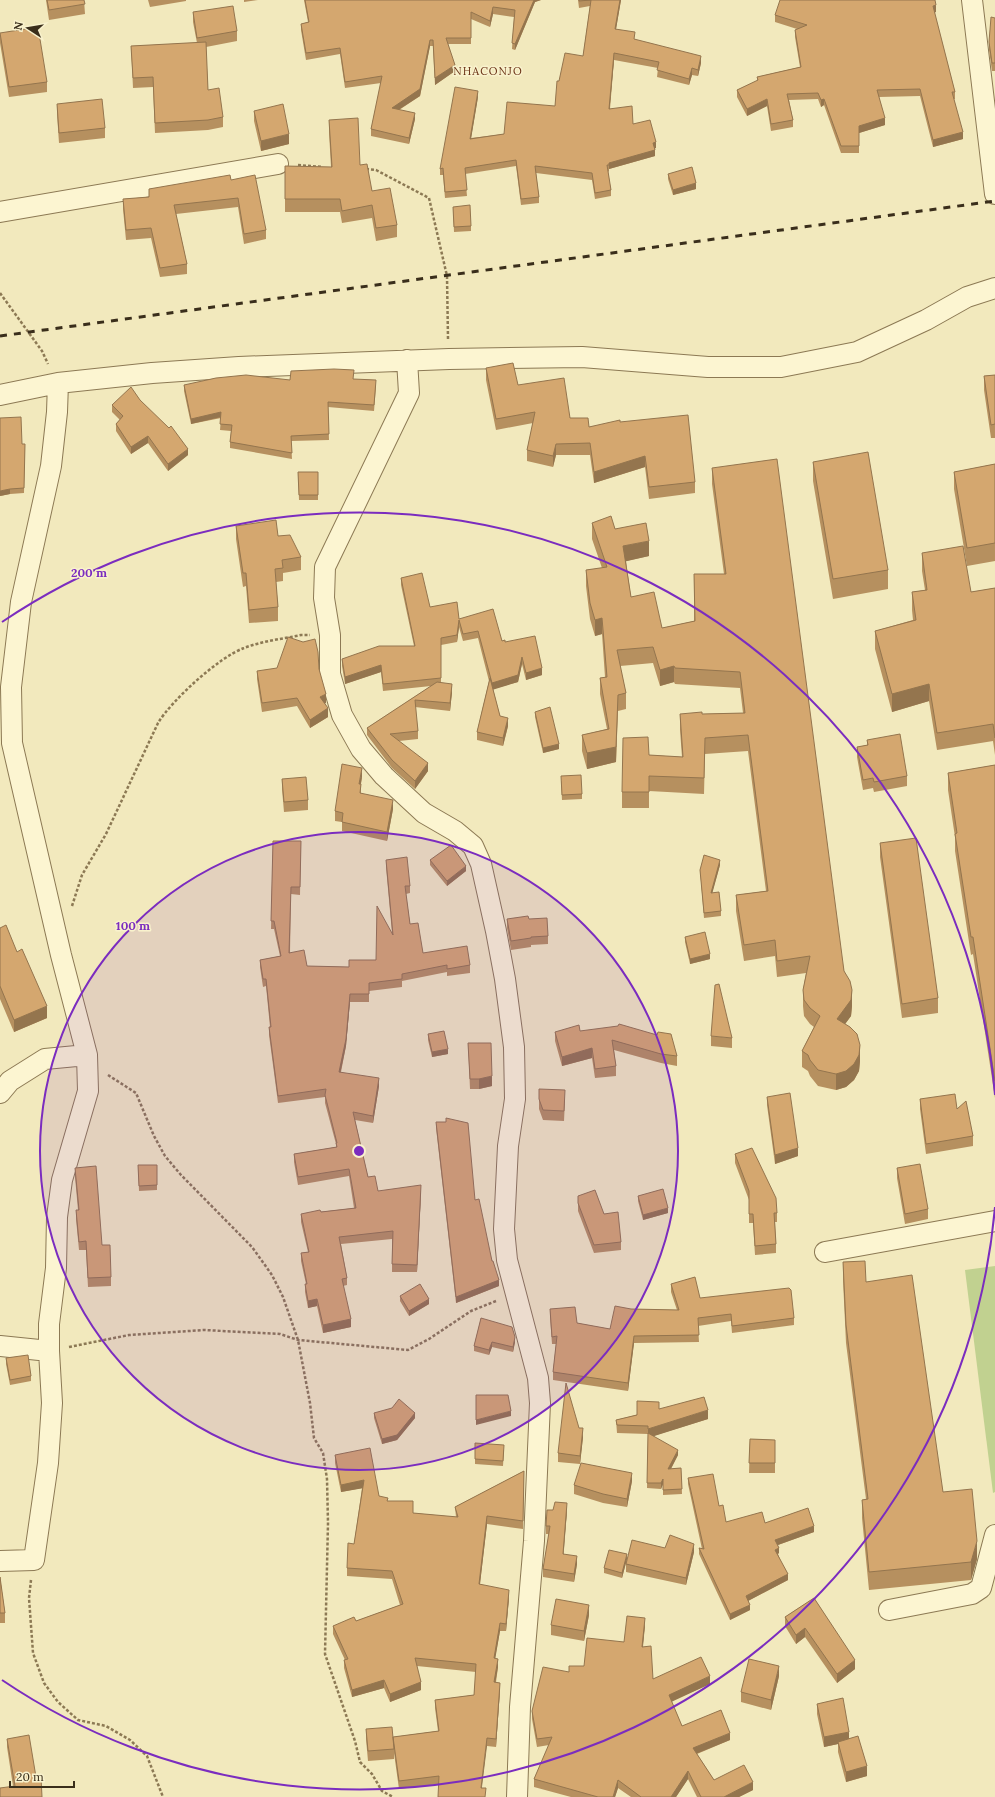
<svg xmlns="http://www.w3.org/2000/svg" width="995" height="1797" font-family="Lora,serif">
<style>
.green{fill:#c1d190}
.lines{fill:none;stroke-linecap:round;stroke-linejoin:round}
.minor-casing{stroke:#8c7954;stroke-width:22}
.path{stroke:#8c7954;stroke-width:2.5;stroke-dasharray:3 2;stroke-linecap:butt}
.minor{stroke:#fcf5d1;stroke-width:20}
.rail{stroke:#3a2e1b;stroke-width:3;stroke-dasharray:7 7;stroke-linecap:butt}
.wall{fill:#b6905f}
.shaded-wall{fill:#94754e}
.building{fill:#d4a76f;stroke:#94754e}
.ring{fill:none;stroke:#7b2cbf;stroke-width:2}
.labels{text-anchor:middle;stroke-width:3;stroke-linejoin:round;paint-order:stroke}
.neighbourhood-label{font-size:11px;letter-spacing:1px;fill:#6b3316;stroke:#f9f2cd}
.centre{fill:#7b2cbf;stroke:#f9f2cd;stroke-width:2}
.ring-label{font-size:12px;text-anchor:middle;font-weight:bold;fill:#7b2cbf;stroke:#f9f2cd;stroke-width:3;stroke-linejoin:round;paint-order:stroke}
</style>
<rect width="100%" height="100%" fill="#f2e9bd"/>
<!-- green -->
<path class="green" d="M995,1266V1492L993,1493L965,1270Z"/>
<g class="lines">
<defs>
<path id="minor" d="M972,0L995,194
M0,212L278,164
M407,360L409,393L325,567L324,598L330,635V674L342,715L361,749L384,776L424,813L455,831L473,846L481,864L496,931L505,979L514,1047L515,1099L508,1146L504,1229L507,1260L538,1378L540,1403L534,1541L520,1707L517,1797
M0,395L58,383
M0,1093L10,1081L45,1059L87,1055
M825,1252L995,1221
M0,1346L49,1351
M0,1561L34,1560L48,1463L52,1403L49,1351V1324L56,1268L57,1217L62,1180L88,1091L87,1055L61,955L12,743L11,687L21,602L51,466L57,412L58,383L152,373L239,367L449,359L582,357L708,367H781L857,352L926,320L967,297L995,288
M889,1610L972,1594L981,1588L995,1535"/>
</defs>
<!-- minor casing -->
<use href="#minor" class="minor-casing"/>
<!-- path -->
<path class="path" d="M298,165L323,167
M366,169L376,170L429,198L447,276L448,339
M0,293L42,351L48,364
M72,906L82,875L106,834L158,723C172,700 219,657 244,648C262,641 282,639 301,635H310
M108,1075L136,1093L154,1136L165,1156L181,1175L252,1247L272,1275L283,1297L298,1340L310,1403L314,1438L323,1453L327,1479L328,1523L325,1654L355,1741L360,1762L372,1774L382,1791L393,1797
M69,1347L129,1335L204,1330L280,1334L298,1340L408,1350L429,1339L471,1311L496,1301
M31,1580L29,1598L33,1653L44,1683L58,1702L78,1720L106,1726L130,1740L147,1756L163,1797"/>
<!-- minor -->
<use href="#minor" class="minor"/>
<!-- rail -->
<path class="rail" d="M0,336L995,201"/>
</g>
<!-- wall -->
<path class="wall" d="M46,0H84L85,14L49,20Z
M148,0H186V1L150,7Z
M244,0H258L244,2Z
M304,0H541L535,2L515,50L512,49L514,17L493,14L490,27L471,19V44H448L455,71L435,85L433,46H430L420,96L399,110L415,119L409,144L371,136V129L381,83L345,88L340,54L306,60L301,30V24L308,22Z
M578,0H621L616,29L635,40L701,63L698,76L692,75L689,85L657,77L658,68L614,60L610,109L633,124L656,148H655V156L609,169V171L608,172L611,190V196L595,199L592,180L536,173L539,197V203L521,205L516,166L465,174L467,196L445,198L443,175H440V169L478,97L471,138L504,134L555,106L559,81L583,56L590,6L579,8Z
M193,12L237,31V41L206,47L208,90L223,117V127L208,130L155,133L153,87L133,88L131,46L197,43L193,22Z
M934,12L955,92V99H954L963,139L933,147L920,96L879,97L885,125L859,133V153H841L824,105L821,107L818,99L789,100L793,120V127L771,131L767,106L747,116L737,97V90L757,81V77L800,67L795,37V30L797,29L775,22V15L936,12Z
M995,18V71H992L989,50V42Z
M0,33L47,82V92L9,97L0,43Z
M57,104L105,128V138L59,143L57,114Z
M254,111L289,144L261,151L254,121Z
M329,120L360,165L372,191L397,225V237L376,241L372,218L342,223L340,212H285V166L331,167L329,132Z
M668,174L696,189L673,195L668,179Z
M231,180L266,230V239L244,244L238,207L176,214L187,264V274L160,277L151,238L126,240L123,209V199L149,197V189Z
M453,207L471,226V231L454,232Z
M486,368L518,385L570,418L589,427L620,422L695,482V493L649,499L645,467L594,483L590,455H556L553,467L527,461V450L533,423L496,430L486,380Z
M995,375V438H991L984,390V376Z
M353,379L376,386L374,411L328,407L329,440L291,441L292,459L230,448V442L231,431L220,430L221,418L191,424L184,391V385L290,380Z
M140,400L188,455L168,471L148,443L131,454L116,431V424L120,420L112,412V405Z
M22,444H25L24,493L10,494L0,496Z
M813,462L888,570V589L833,599L813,481Z
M995,464V561L967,566L954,489V472Z
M712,468L844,971L852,1006L851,1016L845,1024L860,1061L859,1071L854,1080L846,1087L836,1090L818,1086L810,1076L808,1071L802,1067V1051L814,1027L810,1024L804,1016L803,1006V990L806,973L777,977L775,956L744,961L736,911V895L766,891L748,751L705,754L704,794L649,791V808H622V792L649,755L682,757L680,730V714H702L743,713L740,688L675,684L674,682L660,686L653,663L620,666L626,693V709L618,711L616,762L587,769L582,751V735L607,729L600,694V678L605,677L602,634L595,636L590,619L586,586V570L602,568L592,539V523L649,556L626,561L631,597L662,628L694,621V574H724L712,484Z
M298,472H318V500H299Z
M236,526L278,536L301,557V570L283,573V581L276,582L278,607V621L249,623L246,586L243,587L236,539Z
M922,553L971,592L995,588V755L993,741L937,750L929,701L892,712L875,649V631L913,620L912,610V592L925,590L922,571Z
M401,578L430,607L459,619L505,642L542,675L526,680L522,664L518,682L493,689L500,716L508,726L503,746L477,740V732L489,681L478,638L463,641L459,627L457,642L441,645V683L452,692L450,711L415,707L418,731V739L399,741L428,771L415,789L392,768L367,735V728L431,686L383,691L381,672L345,684L342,666V659L414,646L401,585Z
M319,669L326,703H325L328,717L310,728L297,706L262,712L257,679V671Z
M535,712L559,749L543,753L535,717Z
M867,740L907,776V786L874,792L873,788L863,790L857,757V747L867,745Z
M995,765V1098L973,954L971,955L955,851V837L948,790V773Z
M362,777L361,784V793L393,809L387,841L342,831V822L335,821V811Z
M282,779L308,800V810L284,812L282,789Z
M561,781L582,794V799L562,800Z
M273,841H301L300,895L291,894L290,953L307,966L349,967L376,960L392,933L386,867V860L410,886V893L406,894L410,924L423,953L470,965V973L447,976V972L402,981V987L369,991V1002H350L346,1046L341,1072L379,1086L373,1123L355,1120L368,1177L378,1191L421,1193L417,1272H392V1239L341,1244L347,1278V1285L343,1286L351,1327L323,1333L317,1306L308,1308L305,1292V1284H306L301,1261V1253L308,1252L301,1222V1214L354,1208L349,1176L298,1185L294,1162V1154L336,1147V1144L325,1103V1097L278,1103L269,1035V1027H270L266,986L263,987L260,967V960L280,956L274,929H271Z
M880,843L938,998V1013L902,1018L880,857Z
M430,860L466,871L447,886L430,865Z
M720,865L712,893L721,911V916L704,918L700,870Z
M507,919L548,936V944L531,945V947L511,950L507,928Z
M0,928L47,1018L14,1032L0,999Z
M685,937L710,959L690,964L685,942Z
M580,1031L677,1056V1066L661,1063L614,1050L616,1066V1076L595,1078L592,1058L562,1066L555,1041V1032Z
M428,1034L448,1054L432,1057L428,1040Z
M711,1036L732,1038V1048L711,1046Z
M468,1043L492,1086L479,1089H470Z
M539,1089L565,1100L564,1121L543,1120L539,1109Z
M767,1097L798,1156L775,1164L767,1105Z
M920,1099L957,1109L973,1136V1146L926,1154L920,1109Z
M436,1122L475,1200L499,1286L456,1303L436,1128Z
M735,1154L777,1213V1222H775L776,1244V1253L755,1255L753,1223H749V1200L735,1163Z
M138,1165H157V1190L139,1191Z
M75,1168L102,1245L111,1277V1286L88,1287L86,1250H79L76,1219V1210H78L75,1177Z
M897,1168L928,1209V1219L905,1224L897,1178Z
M578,1196L604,1214L621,1242V1250L594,1253L578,1211Z
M638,1196L668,1213L643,1220L638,1201Z
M843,1262L866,1282L943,1492L977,1559L971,1580L869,1590L862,1518V1500L866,1499L846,1343L843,1280Z
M671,1284L700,1298L794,1318V1325L732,1333L731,1321L698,1326L699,1342L634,1343L628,1391L553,1380V1372L556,1344H552L550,1317V1309L577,1323L610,1329L631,1309L677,1310L671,1292Z
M400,1296L429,1304L409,1316L400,1301Z
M481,1318L515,1342L513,1352L492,1347L489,1355L474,1351V1346Z
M6,1358L31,1376V1381L10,1385L6,1364Z
M659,1409L708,1419L653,1436L678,1455L671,1469L681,1468L682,1494L663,1495V1484L661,1489L647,1488L648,1434L617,1433L616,1420Z
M374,1413L415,1418L397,1440L382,1444L374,1418Z
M579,1428L583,1437L580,1464L558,1462V1453Z
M750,1439L775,1440V1473H749Z
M475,1443L504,1450L503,1466L475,1464Z
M335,1455L379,1496L388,1501L413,1513L456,1517L455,1507L524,1471L523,1529L487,1524L480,1584L509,1598L506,1631H500L495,1658L498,1667L496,1682L500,1690L496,1747L487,1746L439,1784L399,1789L394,1753V1759L368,1761L366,1739V1729L393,1737L438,1731L435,1708V1700L474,1695L476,1672L417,1666L421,1690L390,1702L384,1688L352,1697L344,1668V1660H345L333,1634V1626L356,1621L400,1605L392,1579L347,1576V1568L354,1544L362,1488L341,1492L335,1463Z
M688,1478L719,1506L726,1522L765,1523L814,1532L778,1545L779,1553L778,1554L788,1580L748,1601L750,1610L730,1620L699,1554V1548L702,1549L688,1484Z
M632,1481L627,1507L603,1503L574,1494V1485Z
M567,1511L563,1554L577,1564L574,1582L543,1577V1569L549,1534H546V1526Z
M694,1552L686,1585L626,1572V1564Z
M627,1559L622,1578L604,1573V1568Z
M0,1577L5,1613V1623H0Z
M814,1598L855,1669L837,1683L805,1637L796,1644L785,1626V1617Z
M589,1615L584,1641L551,1635V1625Z
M645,1625L643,1647L653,1679L710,1684L671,1701L682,1726L730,1740L697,1754L714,1780L753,1790L739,1797H697L688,1779L676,1797H631L618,1788L615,1797H571L534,1787V1779L549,1745L537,1747L532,1719V1711L569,1672L584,1666L624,1642Z
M779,1676L771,1710L741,1702V1692Z
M817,1704L849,1739L867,1776L846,1782L838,1752V1744L824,1747L817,1714Z
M7,1739L36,1777L13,1786L7,1747Z"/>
<!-- shaded-wall -->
<path class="shaded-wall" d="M534,0H541L535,2L515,50V44Z
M620,0H621L615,35V29Z
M936,5V12L933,13V6Z
M493,7V14L490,27V21Z
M430,40V46L420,96L392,114V108Z
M614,53V60L609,115V109Z
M701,56V63L698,76V70Z
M455,65V71L435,85V78Z
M692,68V75L689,85V79Z
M478,91V97L470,145V139Z
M767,99V106L747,116V109Z
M824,99V105L821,107V100Z
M415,113V119L409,144V138Z
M885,118V125L859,133V126Z
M963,132V139L933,147V140Z
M289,134V144L261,151V141Z
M656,142V148L653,149V143Z
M655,150V156L609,169V163Z
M696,183V189L673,195V190Z
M221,412V417L191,424V419Z
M148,436V443L131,454V447Z
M556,444V455L553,467V456Z
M188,449V455L168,471V464Z
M645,456V467L594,483V472Z
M10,489V494L0,496V491Z
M649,541V556L623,562V546Z
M602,618V634L595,636V620Z
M459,620V627L457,642V635Z
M522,657V664L518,682L492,690V683Z
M381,665V672L345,684V677Z
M674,666V682L660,686V670Z
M542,668V675L526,680V673Z
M452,684V692L450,711V703Z
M929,684V701L892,712V694Z
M326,694V703L320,705V697Z
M618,695L616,762L587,769V753L616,747Z
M328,708V717L310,728V720Z
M508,718V726L503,746V738Z
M559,744V749L543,753V748Z
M428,763V771L415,789V781Z
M362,768V777L359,793V784Z
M393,800V809L387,841V832Z
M720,860V865L711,898V893Z
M466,866V871L447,886V881Z
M710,954V959L690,964V959Z
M852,990V1006L851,1016L837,1035V1019Z
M350,994V1002L346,1046L339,1079V1072Z
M47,1006V1018L14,1032V1020Z
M860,1045V1061L859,1071L854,1080L846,1087L836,1090V1074Z
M592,1048V1058L562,1066V1057Z
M448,1049V1054L432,1057V1052Z
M492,1076V1086L479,1089V1079Z
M379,1078V1086L373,1123V1116Z
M798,1148V1156L775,1164V1155Z
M421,1185V1193L417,1272V1265Z
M668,1208V1213L643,1220V1215Z
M499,1280V1286L456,1303V1297Z
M317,1299V1306L308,1308V1301Z
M429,1299V1304L409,1316V1311Z
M351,1319V1327L323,1333V1325Z
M634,1336V1343L628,1391V1383Z
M515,1337V1342L513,1352V1347Z
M492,1342V1347L489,1355V1350Z
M708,1410V1419L648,1438V1429Z
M511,1411V1416L476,1425V1420Z
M415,1413V1418L397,1440L382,1444V1439Z
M583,1428V1437L580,1464V1456Z
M678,1450V1455L668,1474V1469Z
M632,1473V1481L627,1507V1499Z
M663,1479V1484L661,1489V1483Z
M364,1480V1488L341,1492V1485Z
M567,1503V1511L563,1562V1554Z
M487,1516V1524L479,1592V1584Z
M814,1526V1532L775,1546V1540Z
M977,1541V1559L971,1580V1562Z
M694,1544V1552L686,1585V1578Z
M779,1548V1553L775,1555V1550Z
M627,1554V1559L622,1578V1573Z
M577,1556V1564L574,1582V1574Z
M788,1574V1580L746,1602V1596Z
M509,1590V1598L506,1631V1624Z
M589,1605V1615L584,1641V1631Z
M750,1605V1610L730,1620V1614Z
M645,1618V1625L642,1654V1647Z
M500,1623V1631L494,1666V1658Z
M805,1628V1637L796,1644V1635Z
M498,1659V1667L494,1690V1682Z
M855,1660V1669L837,1683V1674Z
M779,1666V1676L771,1710V1700Z
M710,1676V1684L669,1703V1695Z
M384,1680V1688L352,1697V1690Z
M421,1682V1690L390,1702V1694Z
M500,1683V1690L496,1747V1739Z
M849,1732V1742H838V1744L824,1747V1737Z
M730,1733V1740L693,1755V1748Z
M487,1738V1746L481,1795V1788Z
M867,1766V1776L846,1782V1772Z
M688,1771V1779L676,1797H671Z
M618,1780V1788L615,1797H613Z
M753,1782V1790L739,1797H724Z"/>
<!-- building -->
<path class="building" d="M47,0H84L85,4L49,10Z
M305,0H534L515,44L512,43L515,10L493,7L490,21L471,12V38H446L455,65L435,78L433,40H430L420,89L392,108L415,113L409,138L371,129L382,76L345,82L340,48L306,53L301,24L309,22Z
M579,0H591L579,1Z
M591,0H620L615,29L635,32L634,39L701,56L698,70L692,68L689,79L657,70L659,62L614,53L609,109L632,106L633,124L650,120L656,142L653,143L655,150L609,163V165H607L611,190L595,193L592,173L535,166L539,197L521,199L516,160L465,168L467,190L445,192L443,168L440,169L455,87L478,91L470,139L504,134L507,102L555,106L557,81H559L565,53L583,56Z
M780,0H935L936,5L933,6L955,92H952L963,132L933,140L920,89L877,90L885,118L859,126V146H841L824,99L821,100L818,93L787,94L793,120L771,124L767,99L747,109L737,90L758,80L757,77L801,67L795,30L807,25L775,15Z
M233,6L237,31L197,38L193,12Z
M991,17L995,18V63H992L989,42Z
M38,27L47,82L9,87L0,33Z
M206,42L208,90L219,88L223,117L208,120L155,123L153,77L133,78L131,46Z
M102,99L105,128L59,133L57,104Z
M283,104L289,134L261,141L254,111Z
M358,118L360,165L367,164L372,191L390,188L397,225L376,228L372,205L342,211L340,199H285V166L332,167L329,120Z
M692,167L696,183L673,190L668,174Z
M230,175L231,180L255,175L266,230L244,234L238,198L174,205L187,264L160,268L151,228L126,230L123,199L149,197V189Z
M470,205L471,226L454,227L453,207Z
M513,363L518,385L564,378L570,418H588L589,427L620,420V422L688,415L695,482L649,487L645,456L594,472L590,443L556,444L553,456L527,450L535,412L496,419L486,368Z
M334,369L354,370L353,379L376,380L374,405L328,402L329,434L291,436L292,453L230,442L232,425L220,424L221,412L191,419L184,385L216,378L246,375L290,380L291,371Z
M995,375V424L991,425L984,376Z
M131,387L140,400L169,428L171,426L188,449L168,464L148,436L131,447L116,424L123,416L112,405Z
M21,417L22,444H25L24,488L10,489L0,491V418Z
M868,452L888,570L833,579L813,462Z
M777,459L844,971L850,981L852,990L851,1000L837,1019L850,1027L857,1034L860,1045L859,1055L854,1064L846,1071L836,1074L818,1070L810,1060L808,1055L802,1051L820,1016L810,1008L804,1000L803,990L810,956L777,961L775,940L744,945L736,895L768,891L748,735L705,738L704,778L649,776V792H622L623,738L648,737L649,755L683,757L680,714L702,712V714L745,713L740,672L675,668L674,666L660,670L653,647L617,650L626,693L618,695L616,747L587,753L582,735L609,729L600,678L607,677L602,618L595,620L590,603L586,570L607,567L592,523L611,516L615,529L646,523L649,541L623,546L631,597L654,592L662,628L695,621L694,574H726L712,468Z
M995,464V543L967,548L954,472Z
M298,472H318V495H299Z
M276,520L278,536L290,535L301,557L282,560L283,568L275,569L278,607L249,610L246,573H243L236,526Z
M963,546L971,592L995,588V738L993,724L937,733L929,684L892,694L875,631L916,620L912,592L927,590L922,553Z
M422,573L430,607L457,602L459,619L493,609L502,641L505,640V642L535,636L542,668L526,673L522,657L518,675L492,683L478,631L463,634L459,620L457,635L441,638V678L383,684L381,665L345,677L342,659L379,646H415L401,578Z
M288,637L303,642L315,639L318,652L319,669L326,694L320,697L328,708L310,720L297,698L262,703L257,671L277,668Z
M490,678L500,716L508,718L503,738L477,732Z
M437,682L452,684L450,703L415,700L418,731L390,734L428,763L415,781L392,760L367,728Z
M550,707L559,744L543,748L535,712Z
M900,734L907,776L874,782L873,778L863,780L857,747L868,745L867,740Z
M342,764L362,768L359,784H361L360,793L393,800L387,832L342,822L343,813L335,811Z
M995,765V1081L973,937H971L955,834L957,833L948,773Z
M581,775L582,794L562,795L561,776Z
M306,777L308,800L284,802L282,779Z
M916,838L938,998L902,1004L880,843Z
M273,841H301L300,887H291L289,953L304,950L307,966L349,967V960H376L377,906L393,935L386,860L407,857L410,886H405L410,924L418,923L423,953L467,946L470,965L447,969V965L402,974V979L369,983V994H350L346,1039L339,1072L379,1078L373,1116L353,1112L368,1177L375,1176L378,1191L421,1185L417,1265L392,1264L393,1231L339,1237L347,1278L342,1279L351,1319L323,1325L317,1299L308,1301L305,1284H307L301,1253L309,1252L301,1214L320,1210L321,1212L356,1208L349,1169L298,1177L294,1154L337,1147L336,1143H337L325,1095L326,1089L278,1096L269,1027H271L266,979H263L260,960L281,956L274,921H271Z
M451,845L466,866L447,881L430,860Z
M704,855L720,860L711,893L719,892L721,911L704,913L700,870Z
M528,916L529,919L547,918L548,936L531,937V938L511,941L507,919Z
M6,925L17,952L22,949L47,1006L14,1020L0,986V928Z
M705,932L710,954L690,959L685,937Z
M719,984L732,1038L711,1036L715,985Z
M619,1024L657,1035L658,1032L671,1034L677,1056L661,1054L612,1040L616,1066L595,1069L592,1048L562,1057L555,1032L579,1025L580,1031L618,1026Z
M444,1031L448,1049L432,1052L428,1034Z
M468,1043H491L492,1076L479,1079H470Z
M539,1089L565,1090L564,1111L543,1110L539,1099Z
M790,1093L798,1148L775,1155L767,1097Z
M955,1094L957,1109L966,1101L973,1136L926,1144L920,1099Z
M446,1118L468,1123L475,1200L479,1199L492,1261H493L499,1280L456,1297L436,1122H446Z
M752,1148L776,1198L777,1213H774L776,1244L755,1246L753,1214H749V1191L735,1154Z
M920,1164L928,1209L905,1214L897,1168Z
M138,1165H157V1185L139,1186Z
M96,1166L102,1245H110L111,1277L88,1278L86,1241L79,1242L76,1210H79L75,1168Z
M663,1189L668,1208L643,1215L638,1196Z
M595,1190L604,1214L618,1212L621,1242L594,1245L578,1203V1196Z
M865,1261L866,1282L912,1275L943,1492L972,1489L977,1541L971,1562L869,1572L862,1500L868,1499L846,1325L843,1262Z
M695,1277L700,1298L789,1288L791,1290L794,1318L732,1326L731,1314L698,1318L699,1335L634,1336L628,1383L553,1372L557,1336L552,1337L550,1309L575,1307L577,1323L610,1329L615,1306L631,1309L679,1310L671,1284Z
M420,1284L429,1299L409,1311L400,1296Z
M481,1318L512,1327L515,1337L513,1347L492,1342L489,1350L474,1346Z
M28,1355L31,1376L10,1380L6,1358Z
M566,1383L579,1428H583L580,1456L558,1453Z
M476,1395H508L511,1411L476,1420Z
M704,1397L708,1410L648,1429V1426L617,1425L616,1420L637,1415V1401L659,1402V1409Z
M399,1399L415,1413L397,1435L382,1439L374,1413L392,1408Z
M648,1433L678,1450L668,1469L681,1468L682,1489L663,1490V1479L661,1483H647Z
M750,1439L775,1440V1463H749Z
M475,1443L504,1445L503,1461L475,1459Z
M370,1448L379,1496L388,1498L387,1501H413V1513L458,1517L455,1507L524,1471L523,1521L487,1516L479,1584L509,1590L506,1624L500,1623L494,1658L498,1659L494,1682L500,1683L496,1739L487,1738L481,1788H486L485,1797H438L439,1776L399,1781L393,1737L439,1731L435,1700L474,1695L476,1664L415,1658L421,1682L390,1694L384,1680L352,1690L344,1660L348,1659L333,1626L354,1617L356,1621L403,1604L392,1571L347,1568L348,1543L354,1544L364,1480L341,1485L335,1455Z
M581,1463L632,1473L627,1499L603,1494L574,1485Z
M713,1474L719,1506L723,1505L726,1522L762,1512L765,1523L808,1508L814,1526L775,1540L779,1548L775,1550L788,1574L746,1596L750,1605L730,1614L699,1548L704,1549L688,1478Z
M555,1502L567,1503L563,1554L577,1556L574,1574L543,1569L550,1526H546L547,1510H553Z
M670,1535L694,1544L686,1578L626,1564L632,1540L665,1548Z
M609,1550L627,1554L622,1573L604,1568Z
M0,1577L5,1613H0Z
M814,1598L855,1660L837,1674L805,1628L796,1635L785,1617Z
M556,1599L589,1605L584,1631L551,1625Z
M627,1616L645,1618L642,1647L651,1646L653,1679L701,1657L710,1676L669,1695L682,1726L721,1710L730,1733L693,1748L714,1780L744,1765L753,1782L724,1797H701L688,1771L671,1797H641L618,1780L613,1797H598L534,1779L552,1737L537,1739L532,1711L543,1667L569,1672V1666H584L587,1638L624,1642Z
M749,1659L779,1666L771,1700L741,1692Z
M843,1698L849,1732L824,1737L817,1704Z
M392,1727L394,1749L368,1751L366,1729Z
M29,1735L36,1777H41L42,1797H0V1788L15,1786L7,1739Z
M858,1736L867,1766L846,1772L838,1742Z"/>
<!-- distance rings -->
<circle cx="359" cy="1151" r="319" fill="#7b2cbf" fill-opacity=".12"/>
<g class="ring">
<circle cx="359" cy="1151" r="319"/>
<path d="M995 1207A638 638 0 0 1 2 1680M2 622A638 638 0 0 1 995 1095"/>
</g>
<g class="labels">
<!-- neighbourhood labels -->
<g class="neighbourhood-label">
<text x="488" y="75">NHACONJO</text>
</g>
</g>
<circle cx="359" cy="1151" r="6" class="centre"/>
<g class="ring-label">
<text x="89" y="577">200 m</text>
<text x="133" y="930">100 m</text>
</g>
<!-- north arrow -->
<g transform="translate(28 28) rotate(282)" stroke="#f9f2cd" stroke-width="3" paint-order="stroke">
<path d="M0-3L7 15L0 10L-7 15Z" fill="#3a2e1b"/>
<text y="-6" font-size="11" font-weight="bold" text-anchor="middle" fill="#3a2e1b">N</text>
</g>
<!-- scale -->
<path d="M10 1781v6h64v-6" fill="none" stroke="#3a2e1b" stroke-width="2"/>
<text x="16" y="1781" font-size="12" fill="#3a2e1b" stroke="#f9f2cd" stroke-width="3" paint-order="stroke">20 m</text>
</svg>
